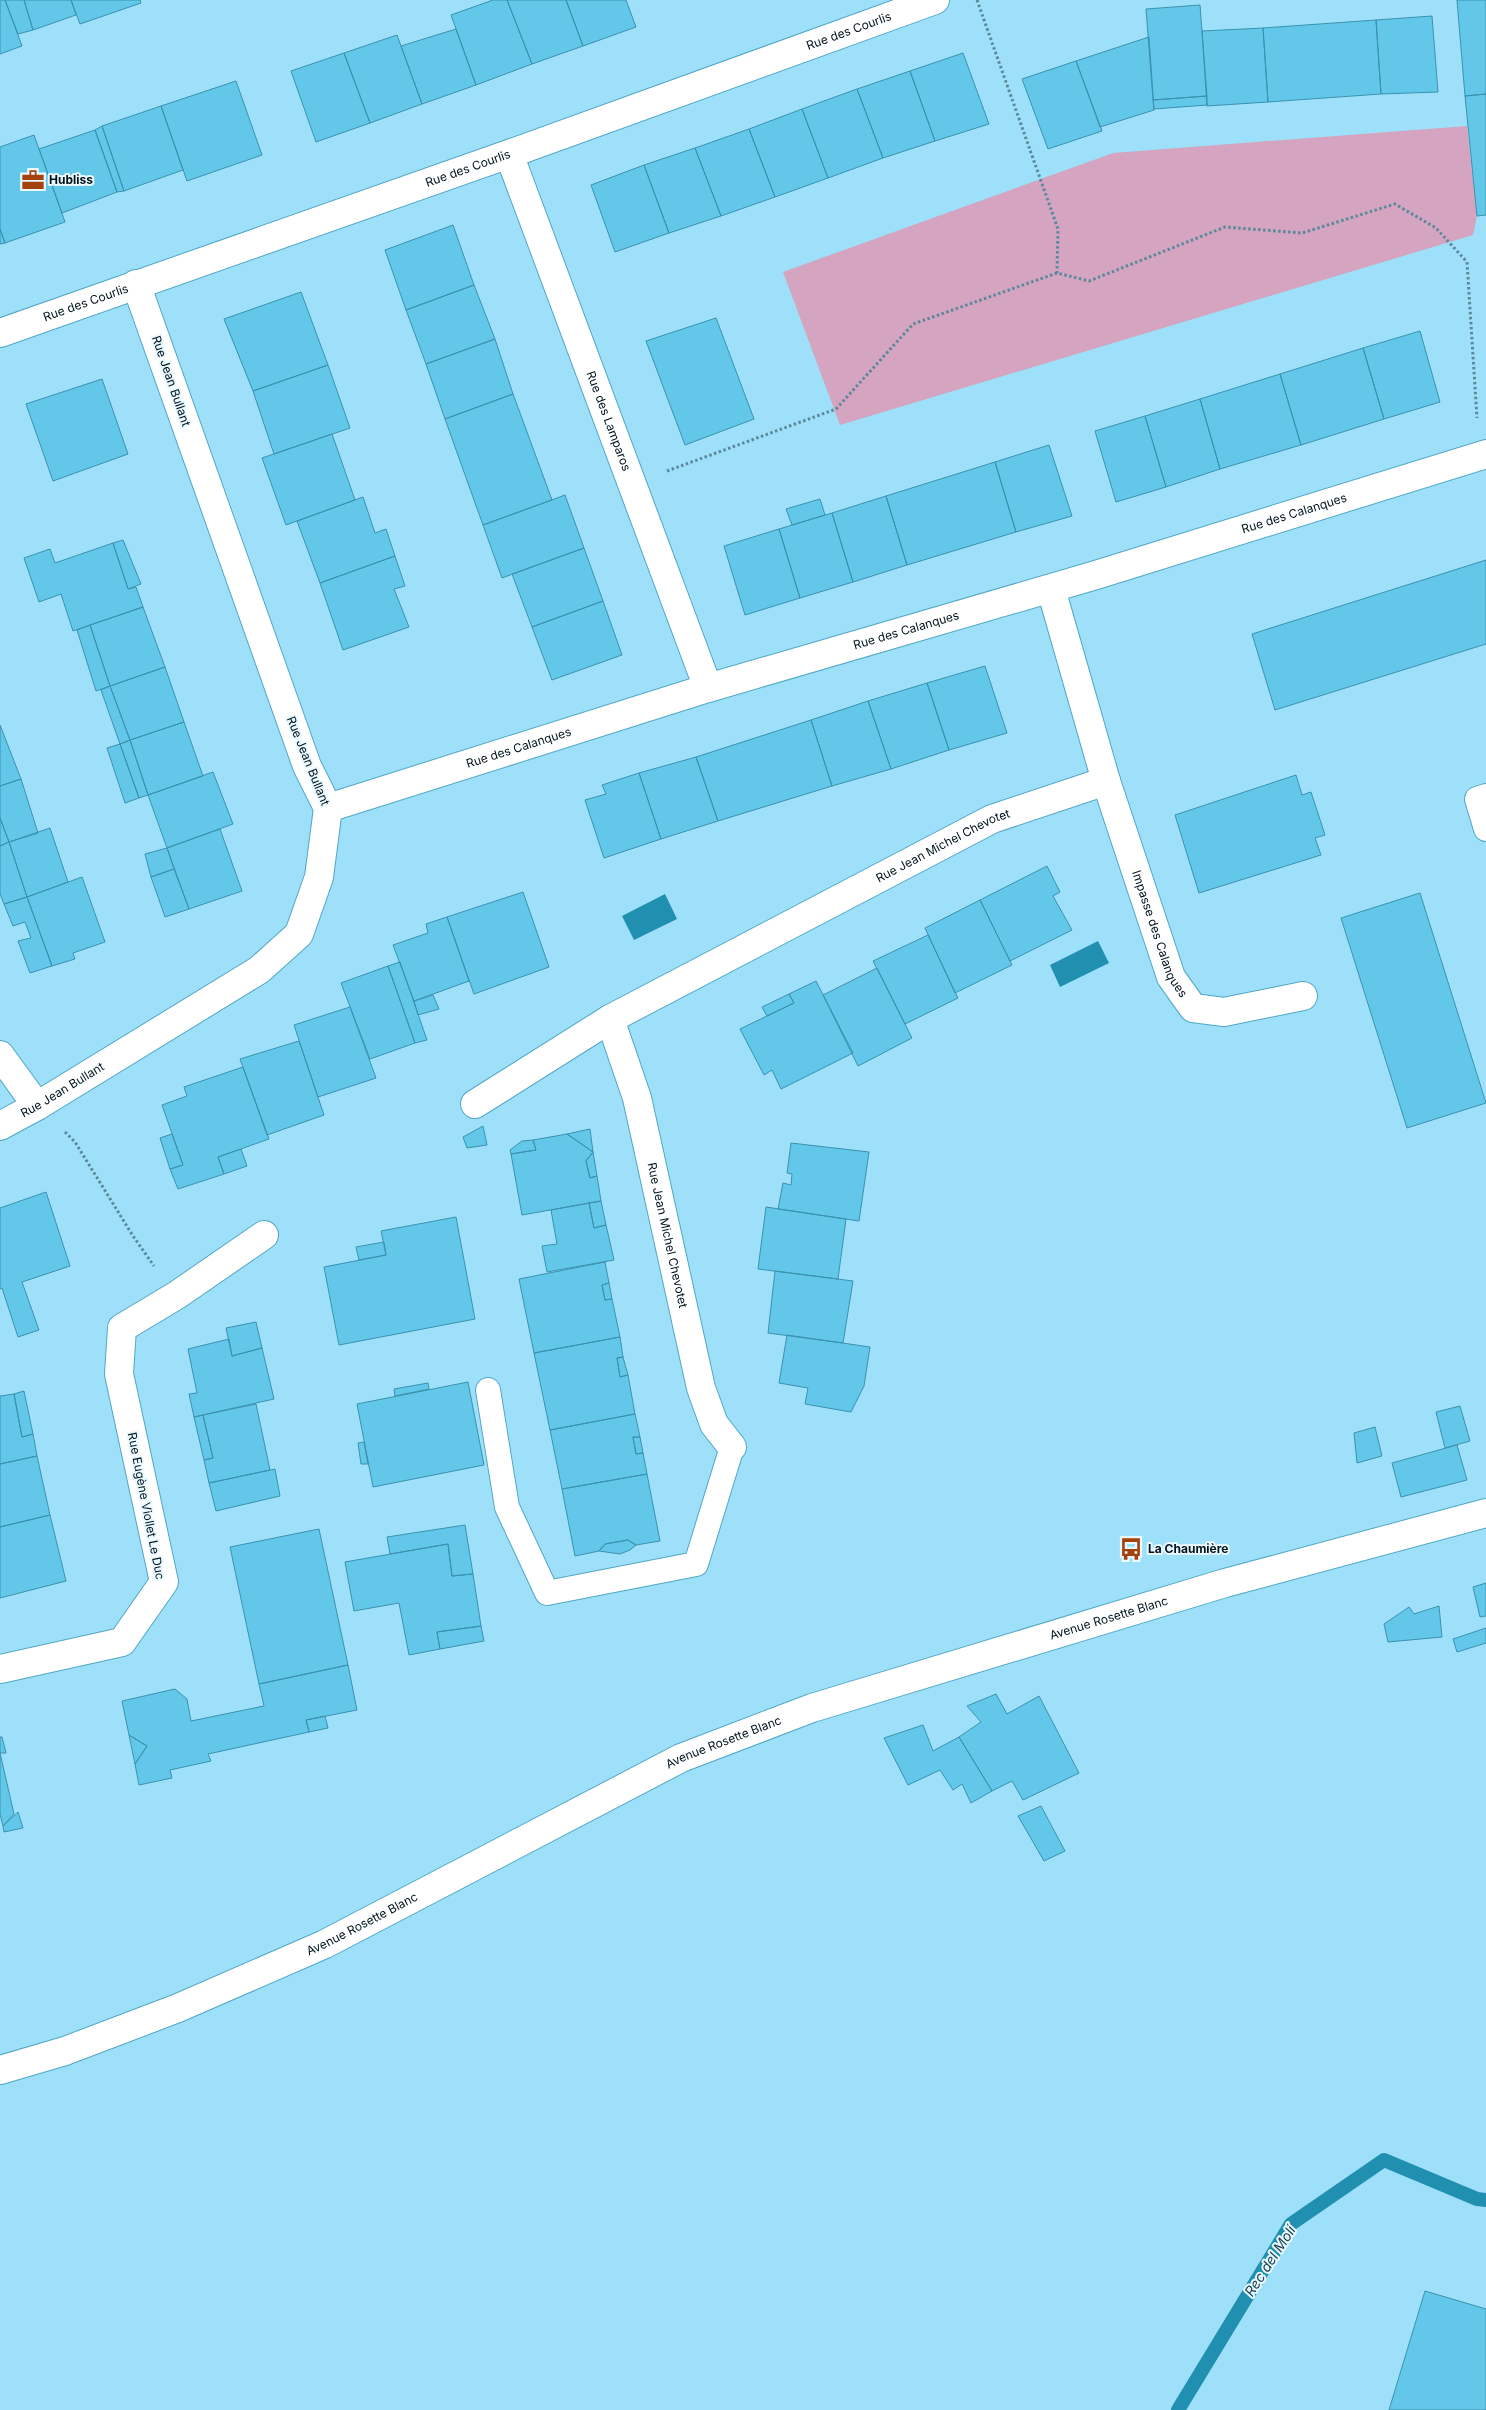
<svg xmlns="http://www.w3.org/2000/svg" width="1486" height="2410" font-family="Inter,sans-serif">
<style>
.green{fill:#d4a4c0}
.water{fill:#208fb0}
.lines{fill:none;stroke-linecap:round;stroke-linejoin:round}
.stream{stroke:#208fb0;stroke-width:14}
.building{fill:#63c7e9;stroke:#3a92af}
.lane-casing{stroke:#50a7c5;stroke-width:26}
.street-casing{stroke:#50a7c5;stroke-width:30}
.secondary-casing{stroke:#50a7c5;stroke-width:30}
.path{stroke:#5b899b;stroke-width:3;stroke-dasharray:2.5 2.5;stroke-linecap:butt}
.lane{stroke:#fff;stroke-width:24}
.street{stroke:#fff;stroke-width:28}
.secondary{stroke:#fff;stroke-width:28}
.labels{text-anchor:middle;stroke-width:4;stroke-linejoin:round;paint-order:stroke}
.street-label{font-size:12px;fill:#00141c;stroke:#e9f9ff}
.poi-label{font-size:12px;font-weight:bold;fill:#00141c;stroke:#e9f9ff;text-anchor:start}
.water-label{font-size:14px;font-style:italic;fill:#164251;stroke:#e9f9ff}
</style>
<rect width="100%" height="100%" fill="#9ee0f9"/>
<!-- green -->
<path class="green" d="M1467,126L1477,216L1473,235L840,425L783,272L1113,153Z"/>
<!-- water -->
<path class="water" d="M665,894L677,919L634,940L622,916Z
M1098,941L1109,963L1060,987L1050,965Z"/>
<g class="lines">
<!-- stream -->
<path class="stream" d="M1178,2410L1291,2224L1384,2160L1477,2199L1486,2200"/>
</g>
<!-- building -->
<path class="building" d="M0,0H5L22,46L0,54Z
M5,0H24L33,30L18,34Z
M24,0H71L76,15L33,30Z
M71,0H140L141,3L80,24Z
M493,0H507L532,64L476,85L451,15Z
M507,0H566L583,46L532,64Z
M566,0H626L636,27L583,46Z
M1457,0H1486V94L1465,96Z
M1200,5L1207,96L1153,100L1146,9Z
M1432,16L1438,92L1381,94L1376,20Z
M1376,20L1381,94L1268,102L1263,28Z
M1263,28L1268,102L1207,106L1202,31Z
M456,29L476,85L422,104L401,46Z
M397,35L422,104L370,123L344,53Z
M1149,37L1154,110L1100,127L1076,61Z
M344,53L370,123L316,142L291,71Z
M963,53L989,124L935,141L910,71Z
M1076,61L1102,131L1048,149L1022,79Z
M910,71L935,141L883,158L857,89Z
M236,81L262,155L187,181L161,106Z
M857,89L883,158L828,178L802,109Z
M1486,94V215L1477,216L1465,96Z
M1207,96V105L1154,109L1153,100Z
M161,106L183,170L124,191L102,126Z
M802,109L828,178L775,197L749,129Z
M102,126L124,191L117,192L95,130Z
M749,129L775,197L721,216L695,148Z
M95,130L117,192L62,213L39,149Z
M34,135L65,222L5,243L0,229V147Z
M695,148L721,216L669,233L644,165Z
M644,165L669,233L615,252L591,185Z
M453,225L474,285L406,310L385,250Z
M0,229L5,243L0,244Z
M474,285L495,339L426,364L406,310Z
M301,292L328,365L253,391L224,319Z
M716,318L754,419L685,445L646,341Z
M1420,331L1440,402L1384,419L1363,348Z
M495,339L513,394L445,419L426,364Z
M1363,348L1384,419L1301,445L1280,374Z
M328,365L350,428L274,454L253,391Z
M1280,374L1301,445L1220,469L1200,399Z
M102,379L128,454L53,481L26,404Z
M513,394L552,500L483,525L445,419Z
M1200,399L1220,469L1166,487L1145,416Z
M1145,416L1166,487L1116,502L1095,431Z
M332,434L355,500L286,525L262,458Z
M1049,445L1072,516L1016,532L995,462Z
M995,462L1016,532L907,565L886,496Z
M565,495L584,548L502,578L483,525Z
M886,496L907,565L853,582L832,513Z
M363,497L375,533L386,529L395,556L320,583L297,521Z
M820,499L825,515L792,525L786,509Z
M832,513L853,582L800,598L779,529Z
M779,529L800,598L745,615L724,546Z
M123,540L141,584L128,589L113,543Z
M113,543L128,589L136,587L143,607L73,631L61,594L39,602L24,558L50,549L55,563Z
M584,548L603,601L532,627L512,574Z
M395,556L405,586L394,589L409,627L343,650L320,583Z
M1486,560V644L1275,710L1252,634Z
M603,601L622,655L552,680L532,627Z
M143,607L165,667L110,686L90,625Z
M90,625L110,686L96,691L77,630Z
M985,666L1007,733L949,750L927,683Z
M165,667L184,722L130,740L110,686Z
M927,683L949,750L891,769L868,701Z
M110,686L130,740L120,744L101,690Z
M868,701L891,769L832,786L811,720Z
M811,720L832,786L718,821L696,757Z
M184,722L203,776L148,795L130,740Z
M0,725L21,779L0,786Z
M130,740L148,795L139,798L120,744Z
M120,744L139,798L125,803L107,748Z
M696,757L718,821L661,839L639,773Z
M213,772L233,824L167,848L148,795Z
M639,773L661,839L604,858L585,800L606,794L602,785Z
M1296,775L1302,795L1311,792L1325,835L1315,838L1321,855L1199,893L1175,815Z
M21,779L38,833L9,842L0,818V786Z
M0,818L9,842L0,846Z
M50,828L68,882L27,897L9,842Z
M220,829L242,891L189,909L167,848Z
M9,842L27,897L4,904L0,894V846Z
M167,848L174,869L151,877L145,854Z
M1047,866L1060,892L1053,896L1072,930L1010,961L980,900Z
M174,869L189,909L165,917L151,877Z
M82,877L105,942L73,953L75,959L52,966L27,897Z
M523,892L549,967L474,994L447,917Z
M1420,893L1486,1103L1407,1128L1341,918Z
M27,897L52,966L30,973L18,941L31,938L25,922L13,926L4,904Z
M980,900L1012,965L955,993L925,928Z
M447,917L469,981L414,1001L393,945L428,933L426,924Z
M928,935L958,998L905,1024L873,961Z
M400,962L427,1040L415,1043L388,966Z
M388,966L415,1043L370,1059L341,983Z
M877,968L912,1038L858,1066L823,995Z
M816,981L853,1053L781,1089L772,1070L764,1075L740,1029L794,1003L789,994Z
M789,994L794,1003L767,1016L762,1007Z
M433,995L439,1009L418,1015L414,1001Z
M350,1007L376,1078L318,1097L294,1025Z
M299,1041L324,1115L267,1135L240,1059Z
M243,1067L269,1139L218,1157L224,1174L178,1189L170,1169L183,1165L162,1105L187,1096L184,1087Z
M483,1126L487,1145L467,1148L463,1137Z
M590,1129L593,1152L567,1134Z
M172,1134L183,1165L170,1169L160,1138Z
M567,1134L593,1152L586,1161L590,1178L597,1176L601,1201L522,1215L511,1154L536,1150L533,1140Z
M533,1140L536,1150L511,1154L510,1150L522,1141Z
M791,1143L869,1152L859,1221L778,1209L783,1183L791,1185L792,1174L787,1173Z
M241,1149L247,1166L224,1174L218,1157Z
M593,1152L597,1176L590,1178L586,1161Z
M46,1192L70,1266L22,1282L39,1330L18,1337L2,1288L0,1289V1208Z
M601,1201L606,1225L594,1228L589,1203Z
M589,1203L594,1228L606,1225L614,1260L547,1272L542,1246L557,1244L551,1210Z
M766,1207L846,1219L838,1279L758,1269Z
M456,1217L475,1319L339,1345L324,1267L386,1255L381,1231Z
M384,1242L386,1255L359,1260L356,1247Z
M605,1262L609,1283L602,1285L605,1300L612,1299L620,1337L534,1353L519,1279Z
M775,1271L853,1281L843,1343L768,1333Z
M609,1283L612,1299L605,1300L602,1285Z
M256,1322L262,1348L232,1356L226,1328Z
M787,1335L870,1347L864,1386L851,1412L805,1404L808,1388L779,1383Z
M620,1337L623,1357L617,1358L620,1377L628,1375L635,1414L550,1430L534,1353Z
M229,1339L232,1356L262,1348L274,1399L194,1417L189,1394L197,1393L188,1349Z
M623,1357L628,1375L620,1377L617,1358Z
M468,1382L484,1465L373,1487L357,1404Z
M428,1383L429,1389L395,1396L394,1389Z
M24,1391L33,1434L22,1437L14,1394Z
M14,1394L22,1437L33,1434L37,1456L0,1464V1396Z
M256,1404L270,1470L209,1483L204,1460L213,1458L203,1415Z
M1460,1406L1470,1441L1445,1448L1436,1412Z
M635,1414L640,1437H633L636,1454L643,1453L647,1474L562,1489L550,1430Z
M203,1415L213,1458L204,1460L194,1417Z
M1375,1427L1382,1456L1357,1463L1354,1433Z
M633,1437H640L643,1453L636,1454Z
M364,1442L368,1464H361L358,1443Z
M1457,1445L1467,1480L1401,1497L1392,1463Z
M37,1456L50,1515L0,1527V1464Z
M275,1469L280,1496L216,1511L209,1483Z
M647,1474L660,1541L636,1545L628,1540L605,1544L599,1551L575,1556L562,1489Z
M50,1515L66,1581L0,1598V1527Z
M465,1525L473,1574L452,1576L448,1544L390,1554L387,1537Z
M319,1529L348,1665L259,1684L230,1547Z
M628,1540L636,1545L630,1550L620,1554L599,1551L605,1544Z
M448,1544L452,1576L473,1574L481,1626L437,1632L440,1649L409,1655L399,1603L354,1611L345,1562Z
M1486,1583V1616L1480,1617L1473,1587Z
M1439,1606L1442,1637L1388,1642L1384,1624L1409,1607L1414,1614Z
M481,1626L484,1641L440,1649L437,1632Z
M1486,1628V1643L1457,1652L1453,1639Z
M348,1665L357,1710L306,1720L309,1732L208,1754L211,1761L170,1770L172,1778L139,1785L135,1764L147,1746L129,1735L122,1701L175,1689L187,1699L191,1721L264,1706L259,1684Z
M996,1694L1007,1714L1039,1696L1079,1773L1023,1800L1012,1781L992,1791L959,1737L981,1722L967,1706Z
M325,1716L328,1728L309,1732L306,1720Z
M923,1725L933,1751L959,1737L992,1791L971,1803L962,1784L953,1790L940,1770L908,1785L884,1738Z
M129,1735L147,1746L135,1764Z
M0,1737H2L6,1753H0Z
M0,1753L14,1814L3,1826L0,1814Z
M1041,1806L1065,1851L1044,1861L1018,1816Z
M18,1812L23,1828L4,1832L3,1826Z
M1425,2291L1486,2309V2410H1389Z"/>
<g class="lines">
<defs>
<path id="lane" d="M1486,796L1477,799L1486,829
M488,1390L507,1507L547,1593L696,1564L732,1447"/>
<g id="street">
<path id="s1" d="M509,154L708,688"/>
<path id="s2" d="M0,333L509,154L935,0"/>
<path id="s3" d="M1051,589L1106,781L1171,977L1193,1008L1224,1012L1303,996"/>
<path id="s4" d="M328,808L708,688L1096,575L1486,454"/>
<path id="s5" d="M610,1019L637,1098L701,1388L714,1424L732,1447"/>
<path d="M0,1055L37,1106"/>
<path id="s6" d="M475,1104L610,1019L992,819L1106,781"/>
<path id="s7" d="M0,1126L37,1106L259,970L299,934L319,877L328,808L307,766L136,284"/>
<path d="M0,1669L122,1642L164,1582L119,1374L122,1328L177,1295L264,1235"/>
</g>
<g id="secondary">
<path id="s8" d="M0,2070L65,2051L178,2008L325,1944L681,1758L812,1708L1225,1583L1486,1513"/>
</g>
</defs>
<!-- lane casing -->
<use href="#lane" class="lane-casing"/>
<!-- street casing -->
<use href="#street" class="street-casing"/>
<!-- secondary casing -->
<use href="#secondary" class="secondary-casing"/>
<!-- path -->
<path class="path" d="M977,0L1058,229L1057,273
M667,471L836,409L913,324L1057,273L1089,281L1225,227L1302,233L1395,204L1436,228L1467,262L1477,418
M65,1132L75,1142L133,1236L154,1266"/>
<!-- lane -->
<use href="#lane" class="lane"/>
<!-- street -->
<use href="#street" class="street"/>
<!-- secondary -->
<use href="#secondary" class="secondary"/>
</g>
<!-- icons -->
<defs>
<symbol id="office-bare" viewBox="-9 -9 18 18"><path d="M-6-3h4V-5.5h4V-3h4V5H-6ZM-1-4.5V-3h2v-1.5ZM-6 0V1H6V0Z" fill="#a5410c" stroke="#e9f9ff" stroke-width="2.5" paint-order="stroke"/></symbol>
<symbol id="bus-bare" viewBox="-9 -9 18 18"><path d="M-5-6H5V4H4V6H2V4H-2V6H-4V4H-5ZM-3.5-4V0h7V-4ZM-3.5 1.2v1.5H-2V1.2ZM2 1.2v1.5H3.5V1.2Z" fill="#a5410c" stroke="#e9f9ff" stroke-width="2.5" paint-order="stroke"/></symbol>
</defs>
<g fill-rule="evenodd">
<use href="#office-bare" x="17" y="164" width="32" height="32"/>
<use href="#bus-bare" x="1115" y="1533" width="32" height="32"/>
</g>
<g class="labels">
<!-- street labels -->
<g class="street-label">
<text dy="4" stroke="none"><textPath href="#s2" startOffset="901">Rue des Courlis</textPath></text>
<text dy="4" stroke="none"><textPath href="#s2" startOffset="496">Rue des Courlis</textPath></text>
<text dy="4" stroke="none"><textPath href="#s2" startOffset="91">Rue des Courlis</textPath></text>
<text transform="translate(171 381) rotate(71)" y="4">Rue Jean Bullant</text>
<text dy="4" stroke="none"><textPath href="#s1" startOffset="285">Rue des Lamparos</textPath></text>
<text dy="4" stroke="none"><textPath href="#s4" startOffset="1010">Rue des Calanques</textPath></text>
<text dy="4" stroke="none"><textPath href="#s4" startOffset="605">Rue des Calanques</textPath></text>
<text dy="4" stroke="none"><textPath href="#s4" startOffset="200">Rue des Calanques</textPath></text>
<text transform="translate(308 761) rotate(68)" y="4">Rue Jean Bullant</text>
<text dy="4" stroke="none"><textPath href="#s6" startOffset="535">Rue Jean Michel Chevotet</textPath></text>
<text dy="4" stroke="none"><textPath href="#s3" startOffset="362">Impasse des Calanques</textPath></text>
<text dy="4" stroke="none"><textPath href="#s7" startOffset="72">Rue Jean Bullant</textPath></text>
<text dy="4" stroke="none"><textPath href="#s5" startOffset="224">Rue Jean Michel Chevotet</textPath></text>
<text transform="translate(146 1506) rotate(79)" y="4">Rue Eugène Viollet Le Duc</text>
<text dy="4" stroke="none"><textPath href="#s8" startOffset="1201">Avenue Rosette Blanc</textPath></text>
<text dy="4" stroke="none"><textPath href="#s8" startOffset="796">Avenue Rosette Blanc</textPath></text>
<text dy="4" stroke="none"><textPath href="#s8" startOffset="391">Avenue Rosette Blanc</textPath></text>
</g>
<!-- poi labels -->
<g class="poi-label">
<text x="49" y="184">Hubliss</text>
<text x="1148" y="1553">La Chaumière</text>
</g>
<!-- water labels -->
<g class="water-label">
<text transform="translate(1270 2261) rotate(-57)" y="5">Rec del Molí</text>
</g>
</g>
</svg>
